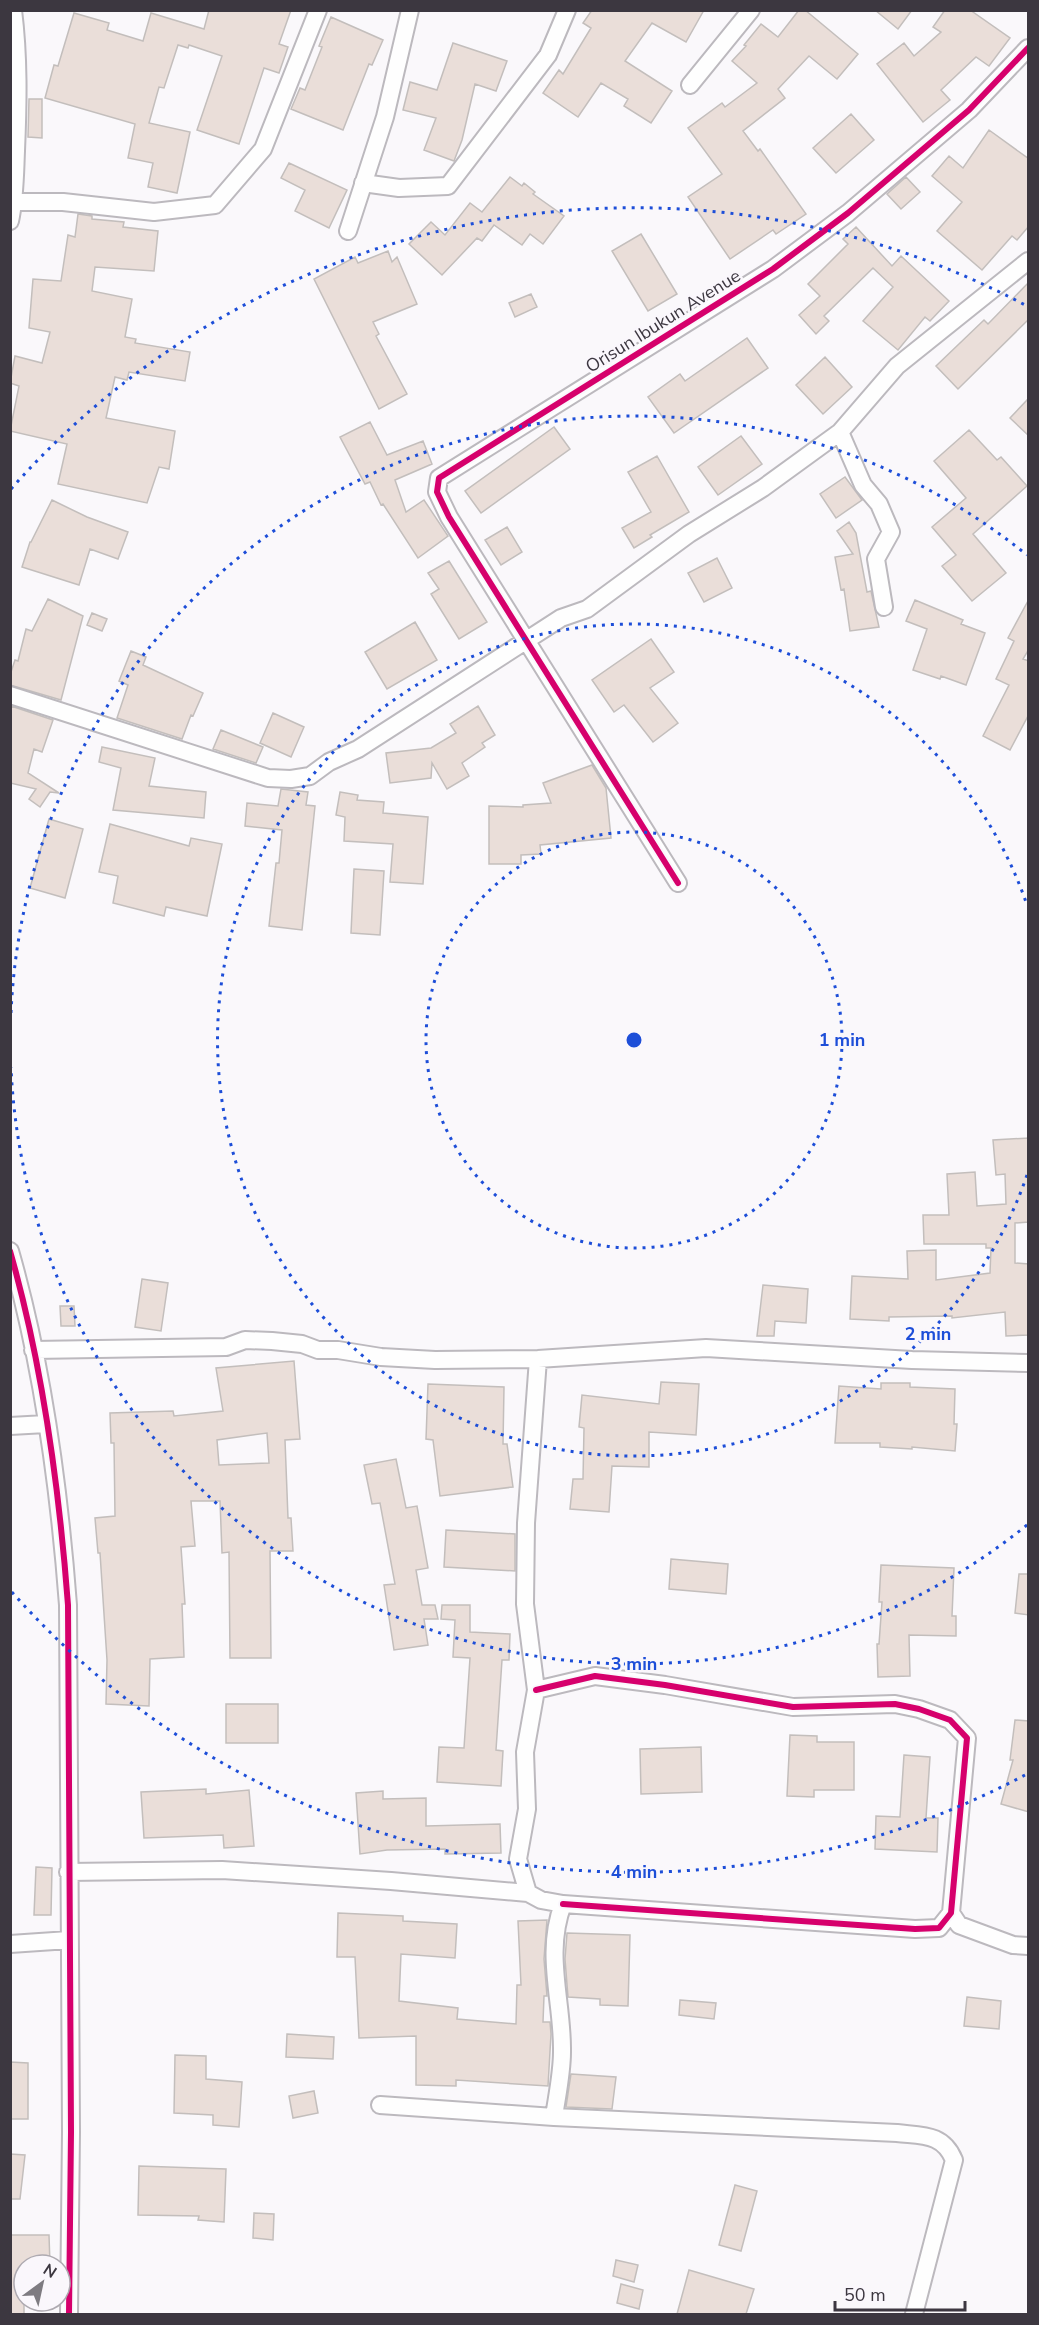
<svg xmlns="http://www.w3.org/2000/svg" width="1039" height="2325" font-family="'Nunito Sans',sans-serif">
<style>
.building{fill:#eaded9;stroke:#c3bebc;stroke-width:1.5;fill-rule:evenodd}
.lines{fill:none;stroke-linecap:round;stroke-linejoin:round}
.street-casing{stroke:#bcb9be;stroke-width:20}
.street{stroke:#fefefe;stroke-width:16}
.cycleway-casing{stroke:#faf7fc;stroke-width:10}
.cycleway{stroke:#d6006c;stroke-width:6}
.ring{fill:none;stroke:#1d4ed8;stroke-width:3;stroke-dasharray:3 6}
.labels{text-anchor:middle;stroke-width:5;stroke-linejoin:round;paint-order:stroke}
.street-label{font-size:18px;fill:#3c3740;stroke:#faf7fc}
.centre{fill:#1d4ed8;stroke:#faf7fc;stroke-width:3}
.ring-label{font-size:18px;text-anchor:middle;font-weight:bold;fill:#1d4ed8;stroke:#faf7fc;stroke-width:5;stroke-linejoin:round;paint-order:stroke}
</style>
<rect width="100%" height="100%" fill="#faf8fb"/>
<!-- building -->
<path class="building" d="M209,10H291L279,44L288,47L279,73L264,68L239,144L197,130L222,56L189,45L188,48L178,45L164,88L159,87L149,123L190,132L177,193L148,187L153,163L128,158L135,124L45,98L54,65L58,66L74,13L109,23L107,30L143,41L151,13L204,29Z
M592,10H704L686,42L652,23L625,61L672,91L651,123L624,106L628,99L601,83L578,117L543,93L559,70L563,74L591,28L583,23Z
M799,10H805L858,54L837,79L809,56L778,89L785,98L743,131L758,151L760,149L806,214L776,234L773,230L730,259L688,197L722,174L688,128L722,103L725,107L757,83L732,61L746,46L744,45L761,24L778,37Z
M875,10H912L898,29Z
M945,10H970L1010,38L989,66L976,57L941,90L950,100L923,122L877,64L904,43L914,56L941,32L933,27Z
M331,17L383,40L372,65L369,64L343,130L291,109L300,88L305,90L322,47L319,46Z
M453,43L507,61L496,91L475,84L462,140L454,161L424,150L436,118L403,110L410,82L437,90Z
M29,99H42V138L28,137Z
M851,114L874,140L836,173L813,148Z
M989,130L1029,159V226L1017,240L1012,236L982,270L937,231L962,202L932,176L949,156L963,168Z
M289,163L347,190L329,228L295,211L305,190L281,178Z
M510,177L522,186L524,183L535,192L533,194L564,216L543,244L530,234L522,245L494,225L482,241L477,238L442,275L409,244L431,222L445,235L470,203L482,212Z
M906,177L920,192L901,209L887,194Z
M78,214L92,216V219L124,222L123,227L158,231L154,271L95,267L92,291L132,299L125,337L136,339L135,343L190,352L185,381L129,372L127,380L115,377L106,418L175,431L169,469L159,467L147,503L58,484L67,444L10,431L19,386L10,383L15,356L42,363L50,332L29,328L33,279L61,281L68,235L75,237Z
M856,227L892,266L901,256L949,301L930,321L925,317L898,350L863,321L893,287L873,268L824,316L829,321L816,334L799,315L820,296L808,284L848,244L843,239Z
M641,234L677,294L648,311L612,251Z
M388,251L392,262L397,257L417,304L373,322L379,334L376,336L407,394L379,409L314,279L355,257L358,263Z
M1029,282V319L958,389L936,366L984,320L988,324Z
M531,294L537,307L515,317L509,303Z
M747,338L768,368L674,433L648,397L680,374L685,381Z
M825,357L852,387L823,414L796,385Z
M1029,398V436L1010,418Z
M370,422L387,455L423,441L432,464L395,480L406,512L424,500L448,536L418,558L383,504L381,505L370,482L365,484L340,437Z
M554,427L570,449L481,513L465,491Z
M969,430L997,460L1001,457L1027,486L973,534L1006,573L972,601L942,566L956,555L932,527L966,498L934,461Z
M741,436L762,464L718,495L698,467Z
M657,456L689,512L650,535L652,537L634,548L622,528L651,512L628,472Z
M845,477L862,500L836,518L820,494Z
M52,500L87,517L128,532L118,559L90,549L79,585L22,567L30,542H31Z
M849,522L856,533L867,592L871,591L879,627L850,631L844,589L841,590L835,557L853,554L837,531Z
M507,527L522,552L501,565L485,540Z
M717,558L732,588L704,602L688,573Z
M449,561L487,622L459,639L431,594L439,589L428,573Z
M48,599L83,616L61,700L10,685V675L15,660L18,661L26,629L32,631Z
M1029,599V649L1023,659L1029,661V714L1010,750L983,736L1009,685L996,679L1014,641L1008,638Z
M915,600L963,620L961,624L985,633L966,685L941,676L940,679L913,670L927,629L906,621Z
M92,613L107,619L102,631L87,625Z
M415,622L437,660L387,689L365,652Z
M651,639L674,672L650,688L678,723L653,742L624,705L614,712L592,680Z
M131,651L146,657L143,665L203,693L193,716L191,715L182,739L117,718L128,685L119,681Z
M11,706L53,720L42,752L34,749L28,773L59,793L50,792L40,807L29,799L36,789L10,783Z
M478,706L495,735L482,743L485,747L462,763L469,776L447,789L432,763L431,778L390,783L386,753L431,748L456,733L450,724Z
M273,713L304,727L291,757L260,743Z
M221,730L263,747L256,763L213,749Z
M102,747L155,758L149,786L206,792L204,818L113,810L121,768L99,762Z
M592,765L606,788L611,838L540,845L541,854L521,855V864H489V806L523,807V805L551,803L543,783Z
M281,789L308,792L306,805L315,806L302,930L269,926L276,863H279L282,830L245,826L247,803L278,806Z
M340,792L358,795L357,800L384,802L383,813L428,817L423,884L390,882L393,844L344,841L345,817L336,815Z
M49,819L83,829L65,898L30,888Z
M110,824L189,846L191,838L222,844L207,916L166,907L164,916L113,903L118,876L99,872Z
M354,869L384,871L380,935L351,933Z
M1029,1138V1222L1015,1223V1263L1029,1264V1335L1006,1336L1005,1312L952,1318V1316L889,1317V1321L850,1319L852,1276L908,1279L907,1251L936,1250V1280L990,1273L991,1248H986V1244H924L923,1215H949L947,1174L975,1172L977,1206L1006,1204L1005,1174L996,1175L993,1140Z
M142,1279L168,1283L161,1331L135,1327Z
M763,1285L808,1289L806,1323L775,1321L774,1336H757Z
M60,1306H74L75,1326H61Z
M294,1361L300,1439L285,1440L288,1518H291L293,1551H270L271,1658H230L229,1552L222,1553L220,1501H191L195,1546L181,1547L185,1604H182L184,1657L150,1659L149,1706L106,1704L107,1660L100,1553H98L95,1518L115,1516L114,1443H111L110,1413L173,1411L174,1416L223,1411L216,1368ZM267,1433L269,1463L219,1465L217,1440Z
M661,1382L699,1384L696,1435L649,1432V1467L612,1466L609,1512L570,1509L573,1479H583L584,1428L579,1427L582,1395L659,1404Z
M881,1383H910V1387L955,1389L954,1424H957L955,1451L912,1447V1449L880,1447V1443H835L839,1386L881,1389Z
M428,1384L504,1387L503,1444H507L513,1487L440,1496L433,1440L426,1439Z
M396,1459L406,1508L417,1506L428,1568L416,1570L422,1605H435L438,1619H424L428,1645L394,1650L384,1585L395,1584L380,1503L372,1504L364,1465Z
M446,1530L515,1534V1571L444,1567Z
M671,1559L728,1564L726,1594L669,1589Z
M881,1565L954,1568L952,1616H956V1636L909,1635L910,1676L878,1677L877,1644H879L882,1602H879Z
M1019,1574H1029V1615L1015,1613Z
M442,1605H470V1632L510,1634L509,1660H502L496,1750L503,1751L501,1786L437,1782L439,1747L464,1748L470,1658L453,1657L455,1620L441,1619Z
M226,1704H278V1743H226Z
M1015,1720L1029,1721V1812L1001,1804L1013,1760H1010Z
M790,1735L817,1736V1742H854V1790H814V1797L787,1796Z
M701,1747L702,1792L641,1794L640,1749Z
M904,1755L930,1757L926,1818H938L937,1852L875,1849L876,1816L900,1817Z
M206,1789V1794L249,1790L254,1846L224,1848L223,1835L144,1838L141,1792Z
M383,1791V1799L426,1798V1826L500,1824L501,1853L445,1854V1849L387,1850L360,1854L356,1793Z
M36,1867L52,1868L51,1915H34Z
M338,1913L403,1916V1921L457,1924L455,1958L401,1954L399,2001L458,2008L457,2019L516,2024L517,1985H521L518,1921L547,1920L544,1959L547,1996H544L543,2022H550L551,2034L548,2086L456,2080V2086L416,2085V2036L359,2038L355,1957H337Z
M567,1933L630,1935L628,2006L600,2005V1999L568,1997L565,1959Z
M967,1997L1001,2001L999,2029L964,2026Z
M680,2000L716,2003L714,2019L679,2015Z
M287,2034L334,2037L333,2059L286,2057Z
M175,2055L206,2056V2079L242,2082L239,2127L213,2125V2115L174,2113Z
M10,2062L28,2063V2119H10Z
M571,2074L616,2077L612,2109L566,2107Z
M314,2091L318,2113L293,2118L289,2096Z
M10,2154L25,2155L20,2199H10Z
M139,2166L226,2169L224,2222L198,2220L199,2216L138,2215Z
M735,2185L757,2191L741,2251L719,2245Z
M254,2213L274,2214L273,2240L253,2238Z
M10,2235H49L50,2265H24V2314H10Z
M616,2260L638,2265L634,2282L613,2276Z
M689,2270L754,2289L746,2314H677Z
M621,2284L643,2290L639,2309L617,2303Z"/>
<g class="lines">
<defs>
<path id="street" d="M690,85L751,10
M363,183L399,188L448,186L548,55L567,10
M14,202H63L154,212L215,205L263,149L318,10
M10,221C15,198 15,174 16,151C18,104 19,57 13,10
M348,231L385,117L410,10
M840,432L863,485L879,504L891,532L876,559L884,607
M10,695L268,778L291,779L310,776L329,762L358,749L561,618L587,609L689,534L763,488L840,432L897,366L1028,261
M678,883L449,517L437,492L439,478L773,269L848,213L969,110L1028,48
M10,1251C43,1366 59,1486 68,1605L71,2132L69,2314
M33,1350L226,1347L245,1340L272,1341L302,1344L318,1350H338L381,1357L435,1360L538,1359L706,1348L912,1360L1028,1363
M538,1359L526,1523L525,1604L536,1690L525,1752L527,1809L518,1859L528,1893L541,1900L563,1904C544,1954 563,2002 562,2052C562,2073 557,2096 554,2117
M10,1426L46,1424
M536,1690L595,1676L665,1685L793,1707L895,1704L919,1709L950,1720L967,1738L951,1913L939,1928L915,1929L563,1904
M68,1872L222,1870L391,1881L528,1893
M951,1913L959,1925L1013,1945L1028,1946
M10,1944L69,1940
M380,2105L554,2117L897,2133C922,2136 943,2133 954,2160L914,2314"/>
</defs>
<!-- street casing -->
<use href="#street" class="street-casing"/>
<!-- street -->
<use href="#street" class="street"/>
<defs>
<path id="cycleway" d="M678,883L449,517L437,492L439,478L773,269L848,213L969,110L1028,48
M10,1251C43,1366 59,1486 68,1605L71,2132L69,2314
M536,1690L595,1676L665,1685L793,1707L895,1704L919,1709L950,1720L967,1738L951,1913L939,1928L915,1929L563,1904"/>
</defs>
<!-- cycleway casing -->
<use href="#cycleway" class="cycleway-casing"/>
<!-- cycleway -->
<use href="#cycleway" class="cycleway"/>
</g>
<!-- distance rings -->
<g class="ring">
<circle cx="634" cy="1040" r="208"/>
<path d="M1027 1175A416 416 0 1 1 1027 905"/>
<path d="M1027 1525A624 624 0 0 1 11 1067M11 1013A624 624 0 0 1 1027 555"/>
<path d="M1025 1775A832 832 0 0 1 11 1591M11 489A832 832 0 0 1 1025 305"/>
</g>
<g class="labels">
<!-- street labels -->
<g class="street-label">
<text transform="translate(663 321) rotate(-32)" y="6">Orisun Ibukun Avenue</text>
</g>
</g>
<circle cx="634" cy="1040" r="9" class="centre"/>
<g class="ring-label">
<text x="842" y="1046">1 min</text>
<text x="928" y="1340">2 min</text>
<text x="634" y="1670">3 min</text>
<text x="634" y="1878">4 min</text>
</g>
<!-- border -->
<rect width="1039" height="2325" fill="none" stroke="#3c3740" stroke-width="24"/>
<!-- north arrow -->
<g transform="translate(42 2283) rotate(33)"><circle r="28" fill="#faf7fc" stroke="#aeaab1" stroke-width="1.5"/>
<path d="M0-4.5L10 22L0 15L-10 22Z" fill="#7e7b81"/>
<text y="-9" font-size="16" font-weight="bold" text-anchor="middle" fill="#3c3740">N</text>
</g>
<!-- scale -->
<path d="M835 2301v9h130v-9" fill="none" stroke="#3c3740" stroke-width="3"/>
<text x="844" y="2301" font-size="18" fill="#3c3740" stroke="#faf7fc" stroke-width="4.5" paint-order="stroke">50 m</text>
</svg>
